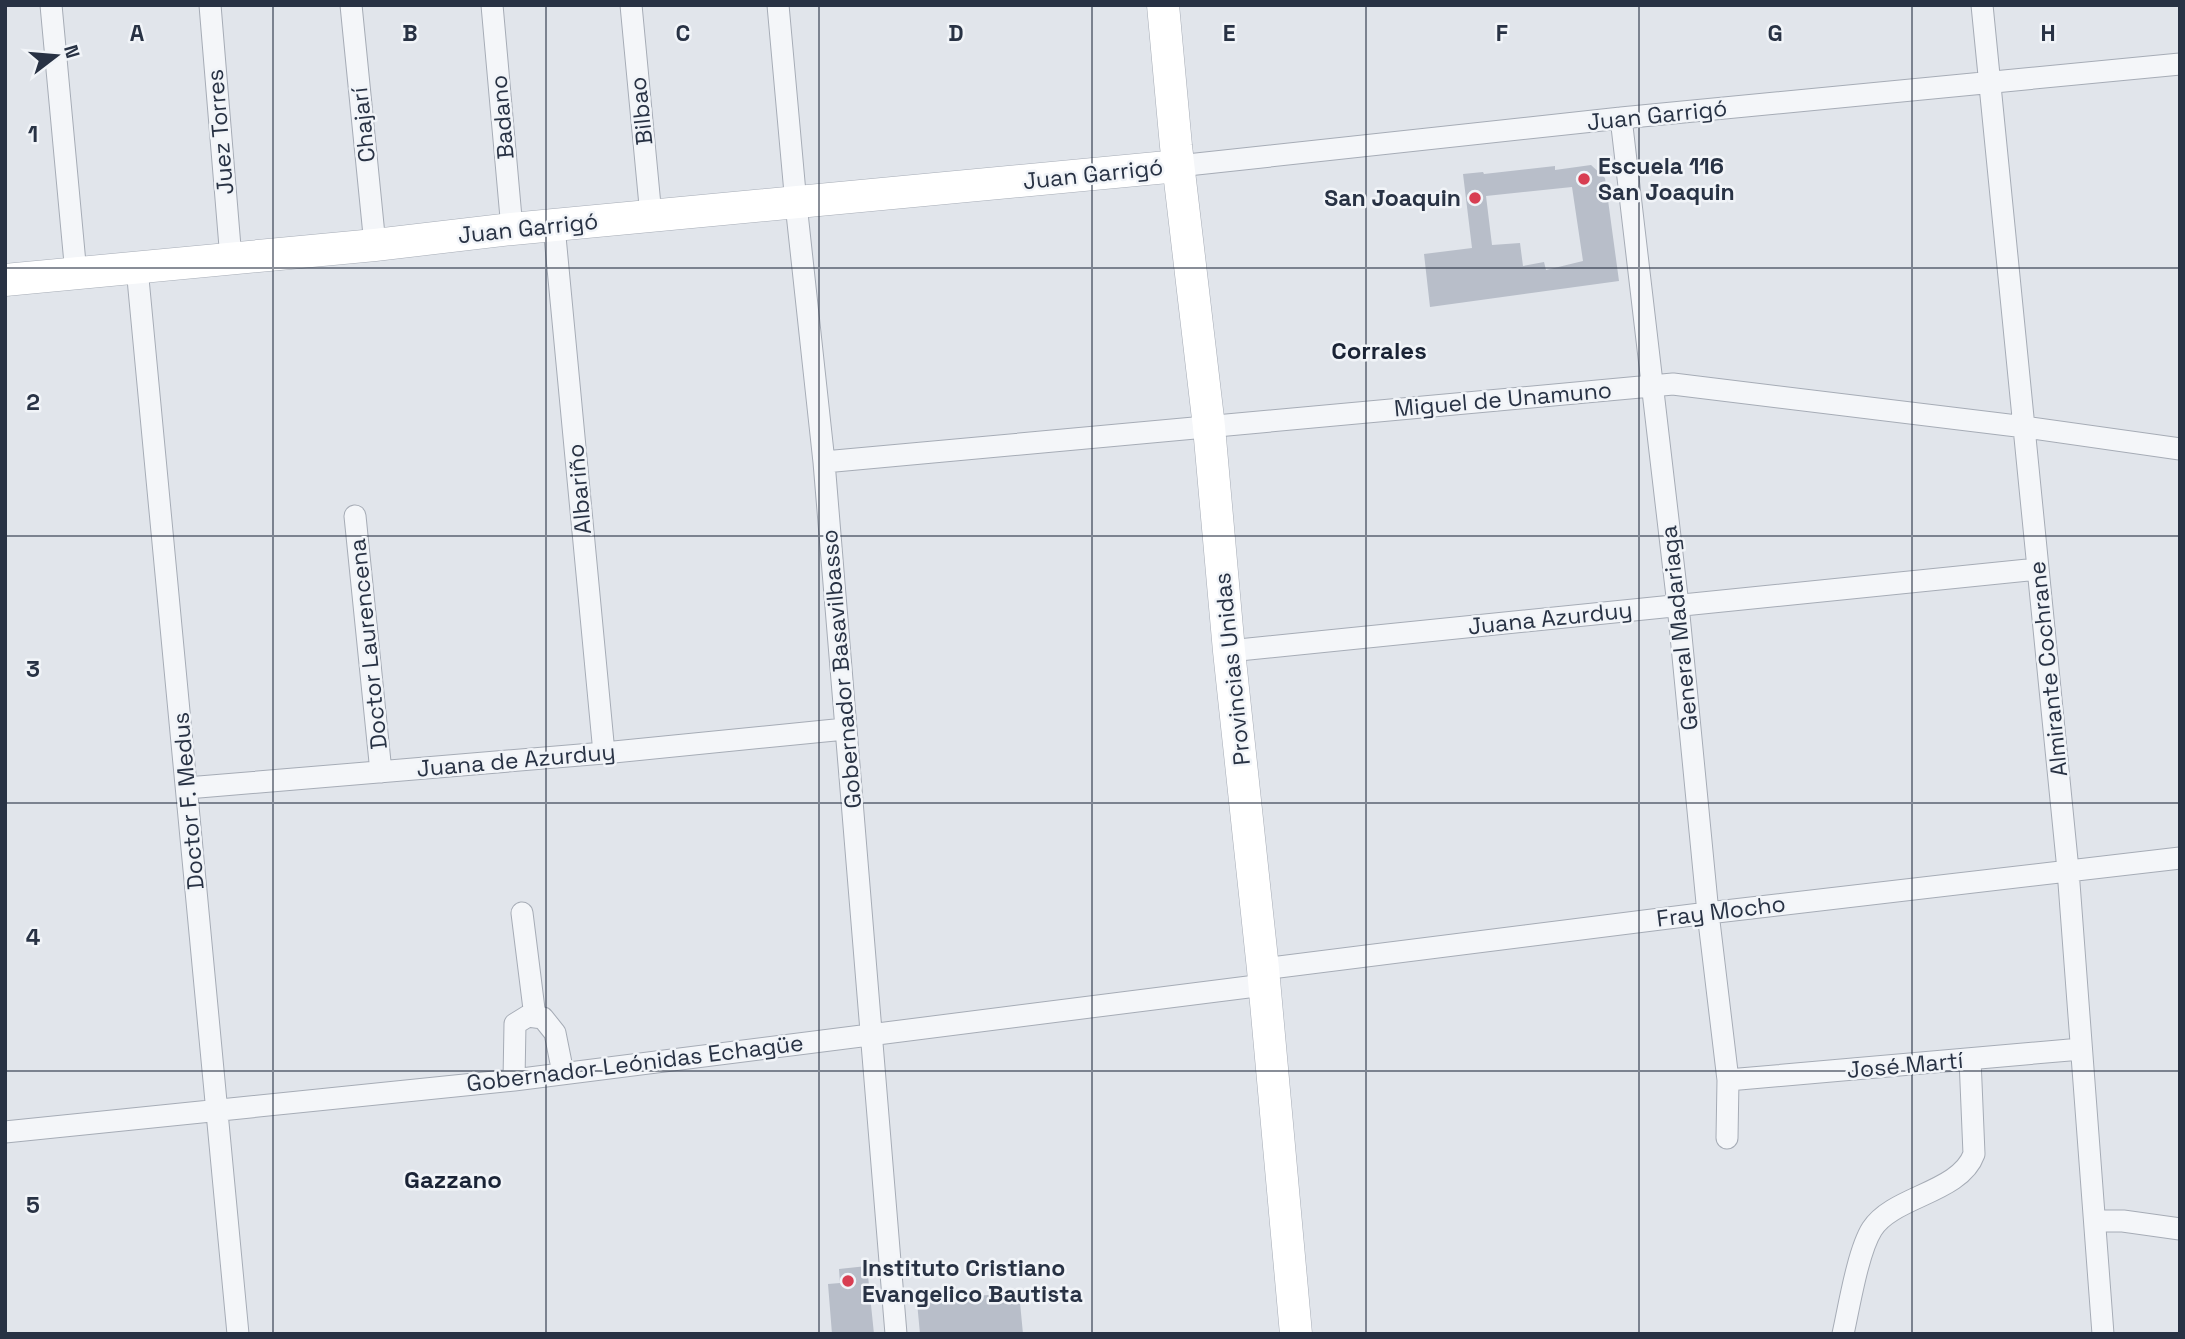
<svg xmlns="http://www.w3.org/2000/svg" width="2185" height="1339" font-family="'Space Grotesk',sans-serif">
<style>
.building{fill:#b8bec9;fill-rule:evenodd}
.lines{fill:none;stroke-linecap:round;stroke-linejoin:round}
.street-casing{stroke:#a6acb6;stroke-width:23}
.secondary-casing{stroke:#a6acb6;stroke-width:33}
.street{stroke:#f4f6f9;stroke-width:21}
.secondary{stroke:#fff;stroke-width:32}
.grid{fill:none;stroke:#283244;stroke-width:2;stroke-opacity:0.55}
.poi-dot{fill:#d83e52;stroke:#f1f4f8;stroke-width:2.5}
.labels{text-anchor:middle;stroke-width:5;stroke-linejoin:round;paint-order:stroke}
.street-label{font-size:23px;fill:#283244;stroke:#f1f4f8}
.poi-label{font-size:23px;font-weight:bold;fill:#283244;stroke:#f1f4f8;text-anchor:start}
.neighbourhood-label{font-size:24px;font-weight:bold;fill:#1a2335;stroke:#f1f4f8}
.grid-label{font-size:23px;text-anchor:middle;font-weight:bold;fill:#283244;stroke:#f1f4f8;stroke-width:5;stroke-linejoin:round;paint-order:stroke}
</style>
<rect width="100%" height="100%" fill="#e1e5eb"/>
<!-- building -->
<path class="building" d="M1591,165L1605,178L1619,281L1430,307L1424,254L1472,248L1463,174L1483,172L1484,174L1555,166V170ZM1572,187L1583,261L1546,270L1544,262L1523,266L1520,243L1492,245L1486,196Z
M867,1266L874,1334H832L828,1284L840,1283L839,1269Z
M1019,1292L1023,1334H920L917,1302Z"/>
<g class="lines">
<defs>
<path id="street" d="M51,5L76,274
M210,5L231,259
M351,5L375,245
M492,5L512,229
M631,5L651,216
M778,5L796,204L824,462L896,1334
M1982,5L2068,870L2103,1334
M1621,118L1678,605L1708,913L1728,1080L1727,1138
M1178,166L1621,118L2180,64
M554,226L604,753
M137,268L238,1334
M824,462L1673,384L2025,427L2180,449
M355,516L381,772
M1229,651L2038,569
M187,788L604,753L845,729
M522,913L535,1017
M1263,969L1708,913L2180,858
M514,1080L515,1024L528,1016L543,1018L555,1033L563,1073
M1728,1080L2081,1049
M5,1132L514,1080L1264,985
M2096,1221H2123L2180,1229
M1843,1334C1849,1307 1858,1251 1872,1229C1893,1196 1960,1193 1974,1154L1970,1059"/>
<path id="secondary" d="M1163,5L1176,146L1209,427L1229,651L1263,969L1296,1334
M5,280L375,245L512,229L1178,166"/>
</defs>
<!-- street casing -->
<use href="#street" class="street-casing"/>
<!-- secondary casing -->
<use href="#secondary" class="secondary-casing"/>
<!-- street -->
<use href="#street" class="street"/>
<!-- secondary -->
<use href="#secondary" class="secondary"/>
</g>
<!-- grid -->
<path class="grid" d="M273,5V1334M546,5V1334M819,5V1334M1092,5V1334M1366,5V1334M1639,5V1334M1912,5V1334M5,268H2180M5,536H2180M5,803H2180M5,1071H2180"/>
<!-- markers -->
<g class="poi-dot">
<circle cx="1584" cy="179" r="7"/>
<circle cx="1475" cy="198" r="7"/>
<circle cx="848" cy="1281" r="7"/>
</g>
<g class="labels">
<!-- street labels -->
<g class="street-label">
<text transform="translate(641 111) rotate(-96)" y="8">Bilbao</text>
<text transform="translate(1657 115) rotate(-6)" y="8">Juan Garrigó</text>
<text transform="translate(502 117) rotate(-95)" y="8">Badano</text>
<text transform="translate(363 125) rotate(-96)" y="8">Chajarí</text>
<text transform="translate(220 132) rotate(-95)" y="8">Juez Torres</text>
<text transform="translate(1093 174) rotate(-6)" y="8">Juan Garrigó</text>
<text transform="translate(528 228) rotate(-6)" y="8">Juan Garrigó</text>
<text transform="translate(1503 399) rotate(-5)" y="8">Miguel de Unamuno</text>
<text transform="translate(579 489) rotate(-95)" y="8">Albariño</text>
<text transform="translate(1550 618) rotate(-6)" y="8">Juana Azurduy</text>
<text transform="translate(1679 628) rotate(-96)" y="8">General Madariaga</text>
<text transform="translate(368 644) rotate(-96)" y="8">Doctor Laurencena</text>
<text transform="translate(841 669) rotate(-95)" y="8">Gobernador Basavilbasso</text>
<text transform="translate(1232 669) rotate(-96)" y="8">Provincias Unidas</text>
<text transform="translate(2048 669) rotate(-96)" y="8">Almirante Cochrane</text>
<text transform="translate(516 760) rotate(-5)" y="8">Juana de Azurduy</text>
<text transform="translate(188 801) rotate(-95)" y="8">Doctor F. Medus</text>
<text transform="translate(1721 911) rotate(-7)" y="8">Fray Mocho</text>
<text transform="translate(635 1063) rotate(-7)" y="8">Gobernador Leónidas Echagüe</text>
<text transform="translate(1905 1065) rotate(-5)" y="8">José Martí</text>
</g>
<!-- poi labels -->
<g class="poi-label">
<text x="1598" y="174">Escuela 116<tspan x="1598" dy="26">San Joaquin</tspan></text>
<text x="1461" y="206" text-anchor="end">San Joaquin</text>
<text x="862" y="1276">Instituto Cristiano<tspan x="862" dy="26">Evangelico Bautista</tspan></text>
</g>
<!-- neighbourhood labels -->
<g class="neighbourhood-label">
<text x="1379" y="359">Corrales</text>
<text x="453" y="1188">Gazzano</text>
</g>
</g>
<g class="grid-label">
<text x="137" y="41">A</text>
<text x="410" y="41">B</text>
<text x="683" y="41">C</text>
<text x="956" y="41">D</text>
<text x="1229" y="41">E</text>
<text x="1502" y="41">F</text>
<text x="1775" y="41">G</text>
<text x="2048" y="41">H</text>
<text x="33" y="142">1</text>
<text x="33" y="410">2</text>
<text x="33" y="677">3</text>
<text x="33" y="945">4</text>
<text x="33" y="1213">5</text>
</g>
<!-- border -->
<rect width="2185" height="1339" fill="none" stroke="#283244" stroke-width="14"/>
<!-- north arrow -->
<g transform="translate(56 56) rotate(74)" stroke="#f1f4f8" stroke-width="5" paint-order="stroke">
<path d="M0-5L12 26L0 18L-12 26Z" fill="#283244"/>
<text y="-10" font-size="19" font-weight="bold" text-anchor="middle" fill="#283244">N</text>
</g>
</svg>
